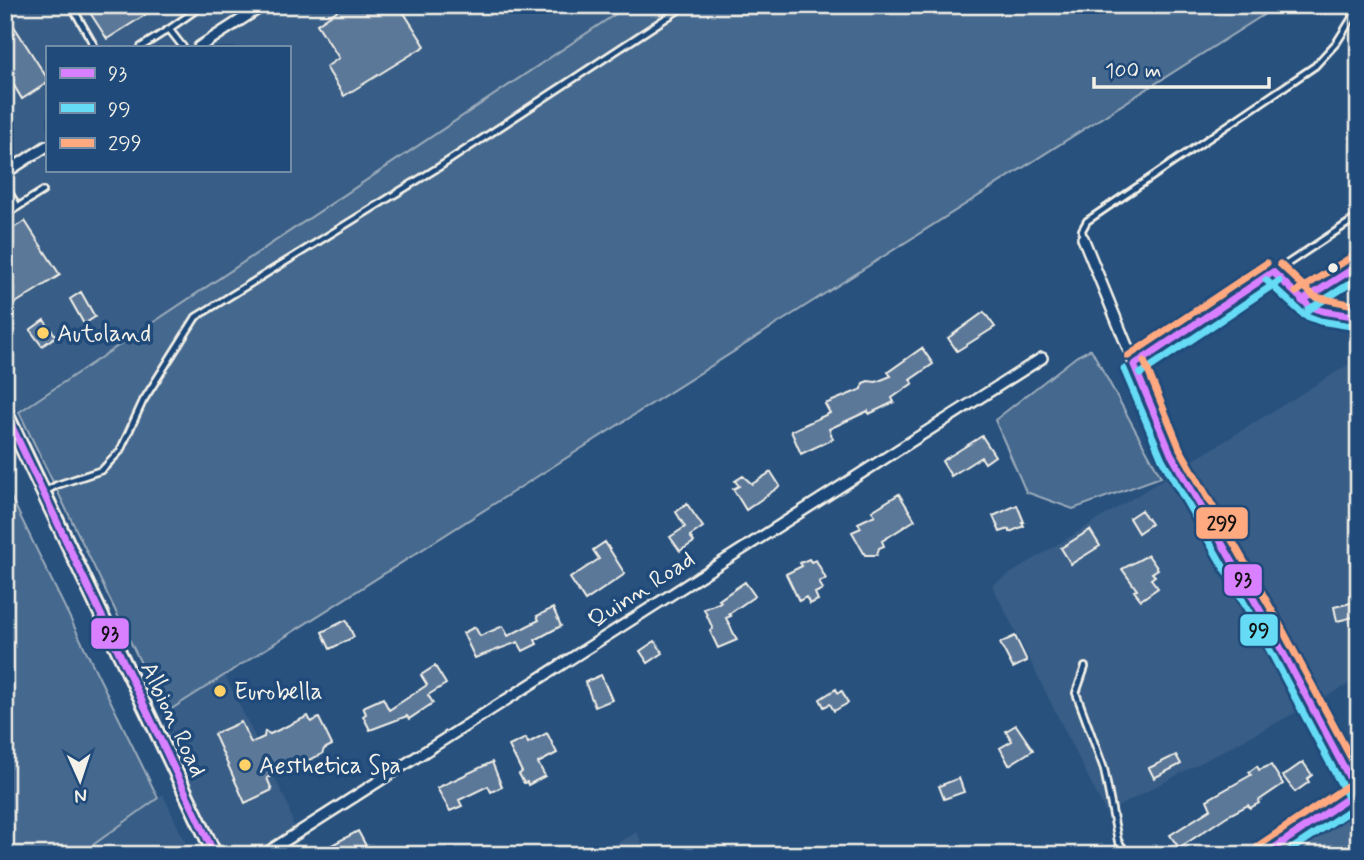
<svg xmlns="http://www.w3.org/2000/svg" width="1364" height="860" font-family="Mynerve,sans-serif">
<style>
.built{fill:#375d86;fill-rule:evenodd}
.green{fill:#45688e;stroke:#9cacbb;stroke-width:2}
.building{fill:#5b7899;stroke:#f4f1e8;stroke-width:2}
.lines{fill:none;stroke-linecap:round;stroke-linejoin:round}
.lane-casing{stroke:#f4f1e8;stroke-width:10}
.street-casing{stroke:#f4f1e8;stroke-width:14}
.secondary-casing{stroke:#f4f1e8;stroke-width:18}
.lane{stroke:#1f4a7a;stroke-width:4.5}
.street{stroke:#1f4a7a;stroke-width:9}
.secondary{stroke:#1f4a7a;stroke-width:12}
.bus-1-casing{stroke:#1f4a7a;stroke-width:12}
.bus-2-casing{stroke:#1f4a7a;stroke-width:12}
.bus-3-casing{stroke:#1f4a7a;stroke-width:12}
.bus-1{stroke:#d880ff;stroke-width:7}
.bus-2{stroke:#66dbf5;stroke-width:7}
.bus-3{stroke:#ffa980;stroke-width:7}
.bus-dot{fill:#f4f1e8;stroke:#1f4a7a;stroke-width:2.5}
.poi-dot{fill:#ffd166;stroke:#1f4a7a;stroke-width:2.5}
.labels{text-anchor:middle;stroke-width:7;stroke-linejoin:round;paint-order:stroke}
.poi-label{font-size:24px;fill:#f4f1e8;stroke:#1f4a7a;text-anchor:start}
.street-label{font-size:24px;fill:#f4f1e8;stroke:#1f4a7a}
.line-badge{stroke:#1f4a7a;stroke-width:2.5}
.pale-badge-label{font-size:19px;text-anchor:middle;font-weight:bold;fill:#111}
</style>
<rect width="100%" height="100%" fill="#28517e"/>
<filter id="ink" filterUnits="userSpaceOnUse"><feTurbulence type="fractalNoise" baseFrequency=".0143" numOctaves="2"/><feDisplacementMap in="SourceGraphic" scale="14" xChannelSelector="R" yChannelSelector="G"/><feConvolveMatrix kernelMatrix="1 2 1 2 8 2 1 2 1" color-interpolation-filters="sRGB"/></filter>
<g filter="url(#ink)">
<!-- built -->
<path class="built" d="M5,5H629L19,412L5,383ZM47,47H289V170H47Z
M1359,358V679L1106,813L992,585Z
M225,675L288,805L298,843L303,855H226L195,800L161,715Z
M163,794L191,855H75Z
M637,832L647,855H596Z"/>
<!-- green -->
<path class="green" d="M629,5H1279L165,713L19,412Z
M1091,349L1161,477L1073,509L1026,492L995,420L1077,356Z
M5,485L158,798L79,855H5Z
M1359,809V855H1290Z"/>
<!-- building -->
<path class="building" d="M85,5H161L107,39Z
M335,5H399L425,46L344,96L326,67L339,58L317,24L338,10Z
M5,12L47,78V83L22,99L13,84L5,89Z
M25,221L60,275L14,304L5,290V233Z
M81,292L95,317L84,324L70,299Z
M984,312L995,327L957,351L948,338Z
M44,320L56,336L42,346L30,330Z
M922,348L933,364L910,380L913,383L892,398L894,402L869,414L868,411L829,429L833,439L801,454L791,431L830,413L825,404L862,389L863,383L868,381L876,382L891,376L888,372Z
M982,436L995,456L985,463L981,457L951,476L942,461Z
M771,472L780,486L746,510L733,489L739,486L735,481L743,476L752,484Z
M899,494L915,520L882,541L884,546L879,548L877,555H865L852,532L861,528L858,523L875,515L872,511Z
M687,504L703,527L690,536L694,542L680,551L670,537L685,527L676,512Z
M1017,505L1024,522H1022L1024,526L1010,532L1009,529L1000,532L993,516Z
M1141,510L1151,524L1138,533L1129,518Z
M1090,530L1100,546L1071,564L1061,548Z
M605,542L625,574L585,601L570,578L599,559L593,550Z
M1148,555L1158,569L1152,573L1155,576L1151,579L1158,588L1141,600L1134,591L1137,590L1122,569Z
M809,559L811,562L816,560L826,579L819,582L823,589L815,593L818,600L810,604L806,597L799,601L786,574L802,566L800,563Z
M745,582L755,596L729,614L731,616L726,618L737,640L718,648L710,631L713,629L704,609L721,602L719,600Z
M1355,602L1358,616L1337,621L1334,607Z
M553,608L561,626L535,640L537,644L523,651L518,642L475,658L463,633L475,627L480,636L503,626L508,636L539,620L537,616Z
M346,620L354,637L330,649L322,632Z
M1015,636L1027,661L1013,668L1000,643Z
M655,641L663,653L648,663L640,651Z
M435,666L446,684L428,695L433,703L409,719L407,716L370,730L363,716L366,714L363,707L383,698L389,710L427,685L421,675Z
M601,675L612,700L595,707L585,682Z
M836,689L838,693L842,691L848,703L834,711L830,704L824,707L820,699Z
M308,716L311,722L319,718L332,745L324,749L322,754L302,763L304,765L292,771L290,767L267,778L272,790L245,803L214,734L241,722L251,743L264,737L265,731L270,734Z
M1016,725L1033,750L1009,765L1000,748L1012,741L1006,731Z
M547,733L557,753L538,763L545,776L528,785L527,782L524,783L519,774L522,772L509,746L526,738L528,743Z
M1176,755L1181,764L1154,778L1149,768Z
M492,762L502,787L491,792L488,786L459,800L462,806L450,811L437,788Z
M1303,762L1312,775L1307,779L1309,782L1295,792L1283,776Z
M1271,765L1283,784L1258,801L1259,803L1250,808L1248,805L1227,816L1179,848L1170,835L1211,809L1207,800L1251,775L1249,772L1257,766L1259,770Z
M959,778L964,792L944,799L939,786Z
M358,831L371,855H329L326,848Z"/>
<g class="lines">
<defs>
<path id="lane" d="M71,5L95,47
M141,47L169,29
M183,47L169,29L199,8L197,5
M5,186L18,207
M5,215L43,191
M1083,237L1082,230L1087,221L1315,66L1337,42L1359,7
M1273,272L1309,306L1323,311L1359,317
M1302,301L1359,265
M1135,365L1359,216
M46,491L57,485L102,470L120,451L143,401L196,317L439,167L686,5
M1085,667L1076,693L1104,769L1118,841L1128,855"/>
<path id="street" d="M199,47L264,5
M5,173L47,146
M1083,238L1171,454L1265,619L1357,792
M263,855L1042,358"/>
<path id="secondary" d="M5,411L215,855
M1264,855L1359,791"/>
</defs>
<!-- lane casing -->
<use href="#lane" class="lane-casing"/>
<!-- street casing -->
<use href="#street" class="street-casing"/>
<!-- secondary casing -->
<use href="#secondary" class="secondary-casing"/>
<!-- lane -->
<use href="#lane" class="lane"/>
<!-- street -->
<use href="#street" class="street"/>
<!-- secondary -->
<use href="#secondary" class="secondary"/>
<defs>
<path id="bus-1" d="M1273,272L1309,306L1323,311L1359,317
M1302,301L1359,265
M1134,365L1171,454L1265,619L1357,792
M1134,365L1273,272
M5,412L215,855
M1264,855L1357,792"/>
<path id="bus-2" d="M1266,280L1304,315L1320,321L1357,327
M1308,310L1359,278
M1124,369L1162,459L1256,624L1348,797
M1140,374L1279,281
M1283,855L1359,804"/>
<path id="bus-3" d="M1280,264L1315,297L1359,306
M1296,292L1353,256
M1128,356L1267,263
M1144,361L1180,449L1274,614L1359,773
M1258,846L1353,782"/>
</defs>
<!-- bus-1 casing -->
<use href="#bus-1" class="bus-1-casing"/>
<!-- bus-2 casing -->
<use href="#bus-2" class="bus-2-casing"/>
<!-- bus-3 casing -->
<use href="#bus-3" class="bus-3-casing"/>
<!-- bus-1 -->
<use href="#bus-1" class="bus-1"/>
<!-- bus-2 -->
<use href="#bus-2" class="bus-2"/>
<!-- bus-3 -->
<use href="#bus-3" class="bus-3"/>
</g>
</g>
<!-- markers -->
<circle class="bus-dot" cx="1333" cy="268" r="6"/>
<g class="poi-dot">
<circle cx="43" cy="333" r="7"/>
<circle cx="220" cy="691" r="7"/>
<circle cx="245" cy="765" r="7"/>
</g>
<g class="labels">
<!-- poi labels -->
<g class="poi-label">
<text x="57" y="341">Autoland</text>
<text x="234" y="699">Eurobella</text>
<text x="259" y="773">Aesthetica Spa</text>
</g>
<!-- street labels -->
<g class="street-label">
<text transform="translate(641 589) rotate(-33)" y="8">Quinn Road</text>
<text transform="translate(174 719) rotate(65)" y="8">Albion Road</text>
</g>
</g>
<g class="line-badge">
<rect x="1195" y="506" width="54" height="34" rx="7" fill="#ffa980"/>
<rect x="1223" y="563" width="40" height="34" rx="7" fill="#d880ff"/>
<rect x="1239" y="613" width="40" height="34" rx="7" fill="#66dbf5"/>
<rect x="90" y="617" width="40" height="33" rx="7" fill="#d880ff"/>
</g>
<g class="pale-badge-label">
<text x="1222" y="530">299</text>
<text x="1243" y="586">93</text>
<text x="1259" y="637">99</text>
<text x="110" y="640">93</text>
</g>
<!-- margin -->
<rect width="1364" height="860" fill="none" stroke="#1f4a7a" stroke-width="28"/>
<rect x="14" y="14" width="1336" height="832" fill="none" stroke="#f4f1e8" stroke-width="2.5" filter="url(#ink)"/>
<!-- legend -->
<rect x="46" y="46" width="245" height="126" fill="#1f4a7a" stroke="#748da6" stroke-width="2"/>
<rect x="60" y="68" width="35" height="10" fill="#d880ff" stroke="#748da6" stroke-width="2"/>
<text x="108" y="80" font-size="21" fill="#f4f1e8">93</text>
<rect x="60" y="103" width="35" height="10" fill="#66dbf5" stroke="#748da6" stroke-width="2"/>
<text x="108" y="116" font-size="21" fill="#f4f1e8">99</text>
<rect x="60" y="138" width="35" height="10" fill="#ffa980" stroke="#748da6" stroke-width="2"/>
<text x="108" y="150" font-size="21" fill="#f4f1e8">299</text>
<!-- north arrow -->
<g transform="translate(80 780) rotate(177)" stroke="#1f4a7a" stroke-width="5" paint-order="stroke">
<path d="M0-5L12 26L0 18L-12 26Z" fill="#f4f1e8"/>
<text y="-10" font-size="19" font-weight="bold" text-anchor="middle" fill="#f4f1e8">N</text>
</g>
<!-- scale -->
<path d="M1094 77v10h175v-10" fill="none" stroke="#f4f1e8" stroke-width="3.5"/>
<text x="1105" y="77" font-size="21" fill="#f4f1e8" stroke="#1f4a7a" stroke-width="5" paint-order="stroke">100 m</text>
</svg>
